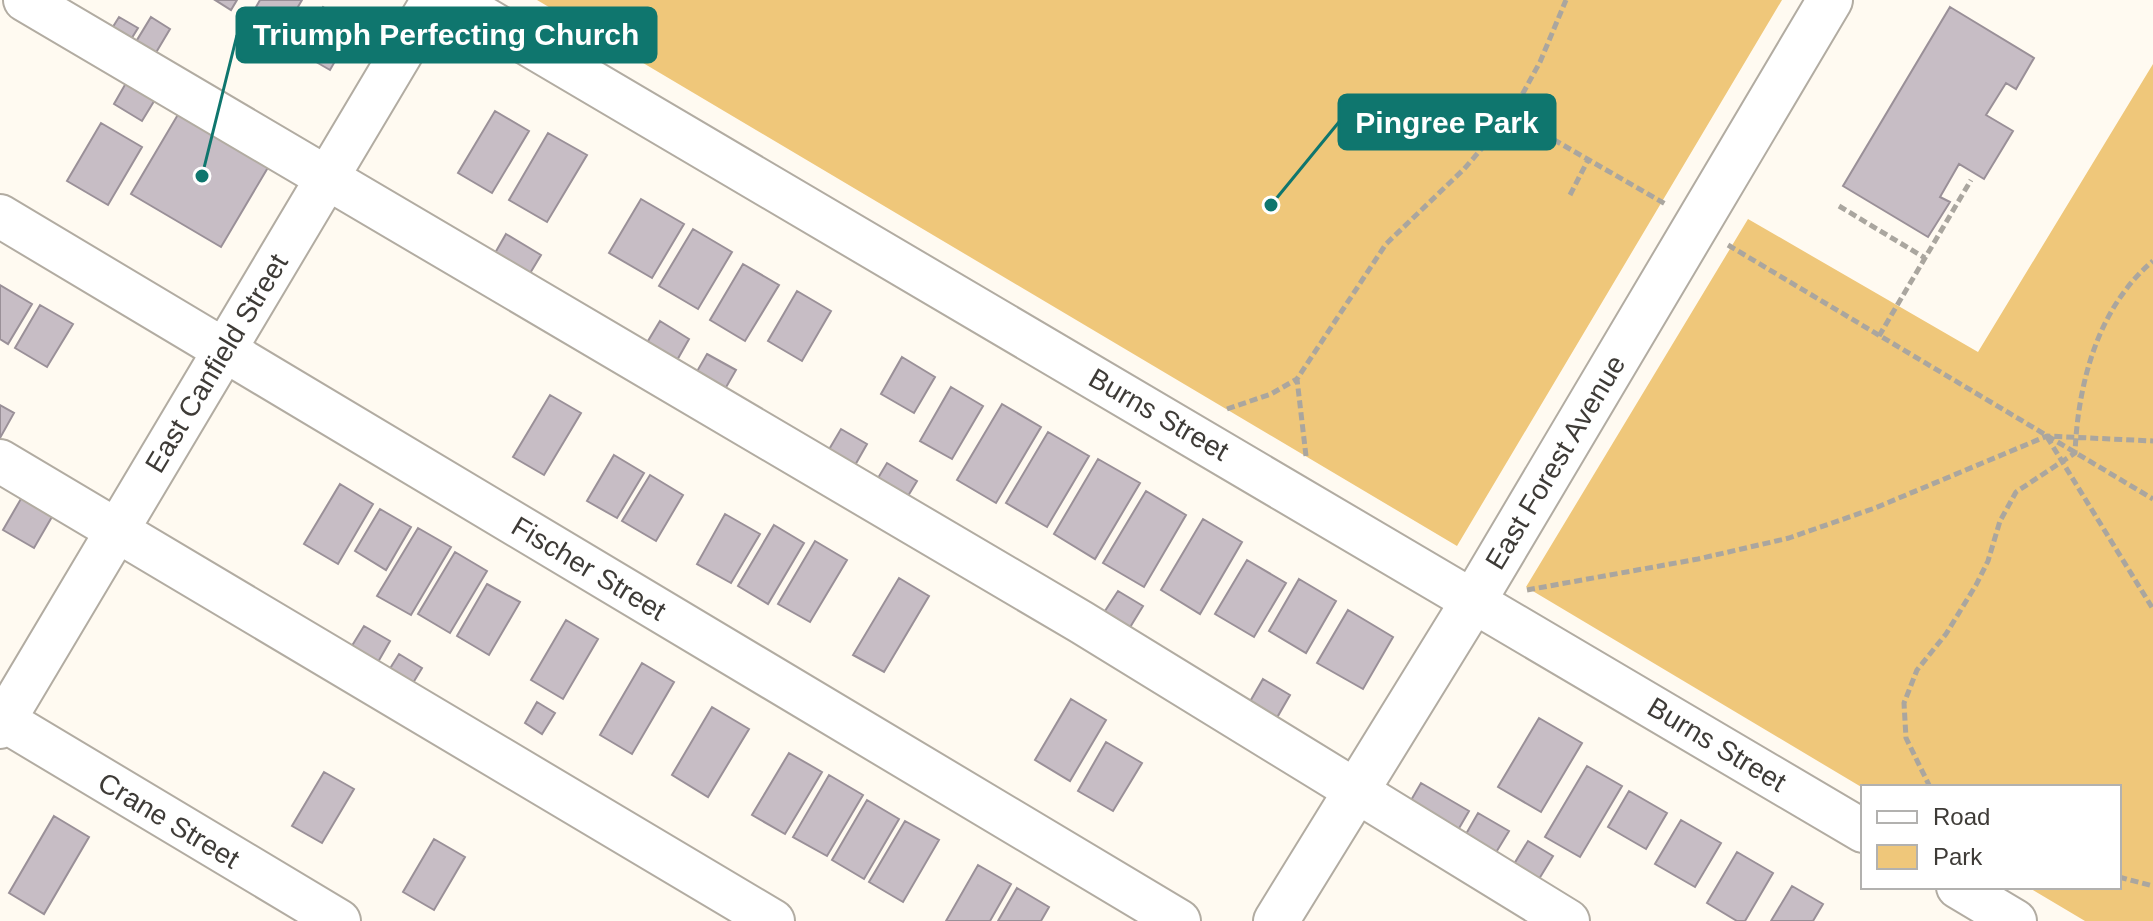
<svg xmlns="http://www.w3.org/2000/svg" width="2153" height="921" font-family="Helvetica,sans-serif">
<style>
.green{fill:#efc77a}
.building{fill:#c7bdc5;stroke:#9a9098;stroke-width:2}
.lines{fill:none;stroke-linecap:round;stroke-linejoin:round}
.minor-casing{stroke:#b2aca2;stroke-width:46}
.major-casing{stroke:#b2aca2;stroke-width:48}
.path{stroke:#aaa69f;stroke-width:5;stroke-dasharray:8 4;stroke-linecap:butt}
.minor{stroke:#fff;stroke-width:42}
.major{stroke:#fff;stroke-width:44}
.labels{text-anchor:middle;stroke-width:8;stroke-linejoin:round;paint-order:stroke}
.street-label{font-size:28px;fill:#3e3b37;stroke:#fff}
.leader{fill:none;stroke:#0f766e;stroke-width:3}
.callout-dot{fill:#0f766e;stroke:#fff;stroke-width:3}
.callout{fill:#0f766e;stroke:#0f766e;stroke-width:3}
.callout-label{font-size:30px;text-anchor:middle;font-weight:bold;fill:#fff}
</style>
<rect width="100%" height="100%" fill="#fffaf1"/>
<!-- green -->
<path class="green" d="M537,0H1782L1457,546Z
M2153,64V921H2085L2028,887H2119V787L1863,788L1526,587L1748,219L1978,352Z"/>
<!-- building -->
<path class="building" d="M215,0H237L231,10Z
M260,0H302L279,39L248,21Z
M323,7L355,26L330,70L297,51Z
M1950,7L2034,58L2016,89L2006,83L1986,115L2013,131L1984,179L1959,164L1940,197L1950,202L1928,237L1843,186Z
M119,17L138,28L130,41L111,30Z
M151,17L170,29L154,56L134,45Z
M130,76L159,93L142,121L114,104Z
M183,106L273,159L221,247L131,194Z
M495,111L529,131L492,193L458,173Z
M101,123L142,147L108,205L67,181Z
M548,133L587,155L547,222L509,200Z
M641,199L684,224L652,278L609,253Z
M693,229L732,252L698,309L659,286Z
M506,234L541,255L526,280L491,260Z
M743,264L779,285L745,341L710,320Z
M0,285L32,304L8,344L0,339Z
M797,291L831,311L802,361L768,341Z
M40,305L73,324L47,367L15,348Z
M660,321L689,339L672,369L642,351Z
M707,354L736,370L721,396L692,380Z
M902,357L935,377L914,413L881,394Z
M951,387L983,406L952,459L920,441Z
M550,395L581,413L544,475L513,457Z
M1002,404L1041,427L996,503L957,480Z
M0,405L14,413L0,438Z
M841,429L867,444L850,474L824,458Z
M1048,432L1089,456L1047,527L1006,503Z
M614,455L644,473L617,518L587,501Z
M1098,459L1140,483L1095,559L1054,534Z
M887,463L917,481L902,506L872,488Z
M650,475L683,495L656,541L622,521Z
M340,484L373,504L338,564L304,544Z
M1146,491L1186,515L1144,587L1103,563Z
M22,497L53,515L34,548L3,530Z
M380,509L411,527L386,570L355,551Z
M725,514L760,534L731,583L697,564Z
M1203,519L1242,542L1200,614L1161,590Z
M774,525L804,543L768,604L738,586Z
M418,528L451,547L411,615L377,596Z
M815,541L847,560L810,622L778,604Z
M455,552L487,571L450,633L418,614Z
M1247,560L1286,583L1254,637L1215,614Z
M899,578L929,596L884,672L853,655Z
M1299,579L1336,601L1306,653L1269,631Z
M487,584L520,602L489,655L457,636Z
M1118,591L1143,606L1129,629L1103,614Z
M1348,610L1393,637L1363,689L1317,663Z
M566,620L598,639L563,699L531,680Z
M364,626L390,641L374,669L347,654Z
M399,654L422,668L410,688L386,675Z
M642,663L674,682L632,754L600,735Z
M1263,679L1290,695L1275,721L1248,705Z
M1071,699L1106,720L1070,781L1035,760Z
M537,702L555,713L542,734L525,723Z
M712,707L749,729L708,797L672,775Z
M1539,718L1582,743L1541,812L1498,787Z
M1106,742L1142,763L1113,811L1078,791Z
M789,753L822,772L785,834L752,815Z
M1587,766L1622,786L1580,857L1545,837Z
M324,772L354,789L322,843L292,826Z
M829,775L863,795L827,856L793,837Z
M1421,783L1469,811L1454,837L1406,809Z
M1629,791L1667,813L1646,849L1608,827Z
M867,800L899,819L864,879L832,860Z
M1478,813L1509,831L1492,859L1462,841Z
M54,816L89,837L44,914L9,893Z
M1681,820L1721,843L1695,887L1655,864Z
M905,821L939,840L903,902L869,882Z
M434,839L465,857L434,910L403,892Z
M1528,841L1553,856L1536,884L1511,869Z
M1737,852L1773,873L1745,921H1737L1707,903Z
M978,865L1011,884L990,921H946Z
M1792,886L1823,904L1813,921H1771Z
M1017,888L1049,907L1041,921H998Z"/>
<g class="lines">
<defs>
<path id="minor" d="M25,0L1081,622L1568,921
M453,0L1863,831
M0,216L1179,921
M0,461L773,921
M0,718L339,921
M0,727L433,0
M1958,887L2015,921"/>
<path id="major" d="M1276,921L1474,600L1830,0"/>
</defs>
<!-- minor casing -->
<use href="#minor" class="minor-casing"/>
<!-- major casing -->
<use href="#major" class="major-casing"/>
<!-- path -->
<path class="path" d="M1511,115L1540,62L1566,0
M1476,116L1495,131
M1570,195L1588,160
M1839,206L1925,258
M1728,245L2153,499
M1879,336L1971,180
M1227,409L1271,394L1297,379
M2047,437L2153,609
M1306,456L1297,379L1386,244L1464,169L1511,115L1667,205
M1527,590L1698,559L1789,538L1875,508L2047,436L2153,441
M1930,787L1906,738L1904,703L1917,670L1946,634L1976,585L1988,561L2000,521L2016,492L2075,453C2078,383 2098,307 2153,261
M2119,877L2153,886"/>
<!-- minor -->
<use href="#minor" class="minor"/>
<!-- major -->
<use href="#major" class="major"/>
</g>
<g class="labels">
<!-- street labels -->
<g class="street-label">
<text transform="translate(216 363) rotate(-59)" y="10">East Canfield Street</text>
<text transform="translate(1159 414) rotate(30)" y="10">Burns Street</text>
<text transform="translate(1555 462) rotate(-59)" y="10">East Forest Avenue</text>
<text transform="translate(589 568) rotate(31)" y="10">Fischer Street</text>
<text transform="translate(1717 744) rotate(31)" y="10">Burns Street</text>
<text transform="translate(169 820) rotate(31)" y="10">Crane Street</text>
</g>
</g>
<!-- callouts -->
<path class="leader" d="M202 176L237 35M1271 205L1339 122"/>
<g class="callout-dot">
<circle cx="202" cy="176" r="8"/>
<circle cx="1271" cy="205" r="8"/>
</g>
<g class="callout">
<rect x="237" y="8" width="419" height="54" rx="8"/>
<rect x="1339" y="95" width="216" height="54" rx="8"/>
</g>
<g class="callout-label">
<text x="446" y="45">Triumph Perfecting Church</text>
<text x="1447" y="133">Pingree Park</text>
</g>
<!-- legend -->
<rect x="1861" y="785" width="260" height="104" fill="#ffffff" stroke="#b2b1af" stroke-width="2"/>
<rect x="1877" y="811" width="40" height="12" fill="#ffffff" stroke="#b2b1af" stroke-width="2"/>
<text x="1933" y="825" font-size="24" fill="#3e3b37">Road</text>
<rect x="1877" y="845" width="40" height="24" fill="#efc77a" stroke="#b2b1af" stroke-width="2"/>
<text x="1933" y="865" font-size="24" fill="#3e3b37">Park</text>
</svg>
